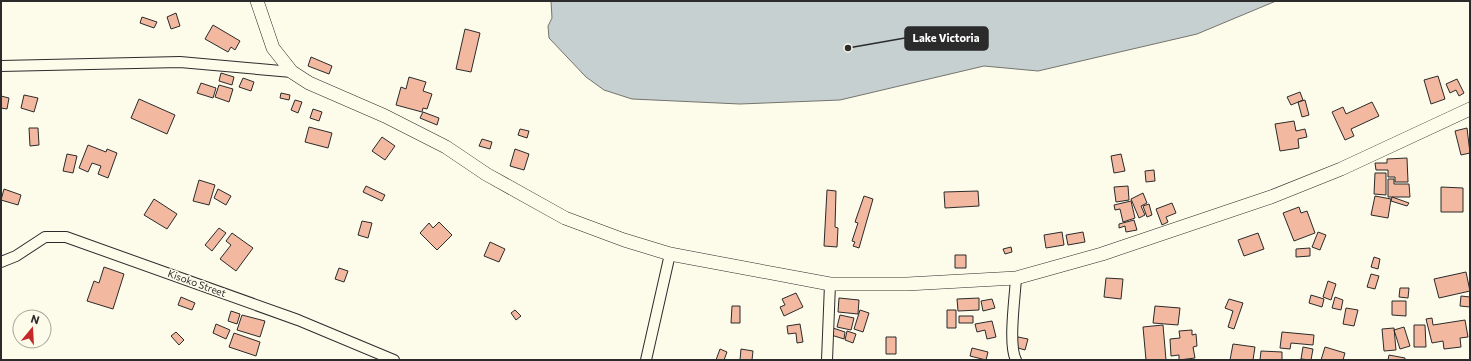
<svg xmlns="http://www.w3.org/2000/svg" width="1471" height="361" font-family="Commissioner,sans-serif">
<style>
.water{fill:#c7d0d0;stroke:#74746e}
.building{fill:#f2b8a0;stroke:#2b2b2b}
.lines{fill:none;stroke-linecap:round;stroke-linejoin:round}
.minor-casing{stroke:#2b2b2b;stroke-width:12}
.tertiary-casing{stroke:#2b2b2b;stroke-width:14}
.minor{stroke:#fdfbea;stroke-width:10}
.tertiary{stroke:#fdfbea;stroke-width:13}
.labels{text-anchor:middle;stroke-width:3;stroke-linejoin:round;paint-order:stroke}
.street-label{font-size:10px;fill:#2b2b2b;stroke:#fdfbea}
.leader{fill:none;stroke:#2b2b2b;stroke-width:1.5}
.callout-dot{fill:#2b2b2b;stroke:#fdfbea;stroke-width:1.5}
.callout{fill:#2b2b2b;stroke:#2b2b2b;stroke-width:1.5}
.callout-label{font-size:11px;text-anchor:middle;font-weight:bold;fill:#fff}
</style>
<rect width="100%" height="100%" fill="#fdfbea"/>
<!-- water -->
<path class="water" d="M551,1H1276L1197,34L1038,71L984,66L840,100L740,104L632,99L604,90L586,77L549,38L548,26L552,18Z"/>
<!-- building -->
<path class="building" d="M176,13L180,26L171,29L167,17Z
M142,17L157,22L154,28L140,23Z
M213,25L240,41L235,50L231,47L228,52L205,39Z
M465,29L480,33L471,72L456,69Z
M311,57L332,66L329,74L308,66Z
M221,73L234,77L232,85L219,81Z
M1438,76L1445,99L1431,104L1424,80Z
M409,77L426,82L423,91L432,94L427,109L423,108L422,112L396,105L401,87L406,89Z
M243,78L254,82L251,91L239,87Z
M1457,79L1464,93L1459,96L1456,90L1450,93L1446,84Z
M201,83L216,88L213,98L197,93Z
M219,85L233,89L229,102L215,97Z
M1300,92L1303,100L1291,105L1287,97Z
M281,93L290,95L289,100L280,98Z
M24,95L38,98L34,112L21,108Z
M1,96L9,98L7,109L1,108Z
M139,99L175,115L167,134L131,118Z
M295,100L302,102L298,113L291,110Z
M1305,100L1309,115L1302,117L1298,102Z
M1372,102L1379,116L1351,129L1354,136L1345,140L1332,112L1343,107L1346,114Z
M313,109L322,112L319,121L310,118Z
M423,112L439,118L437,125L420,118Z
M1294,121L1296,131L1305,129L1307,137L1298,139L1299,148L1280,151L1275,124Z
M309,127L332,133L328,148L305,142Z
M29,128H38L39,145L30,146Z
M1467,128L1470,153L1461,155L1455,131Z
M520,129L529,131L527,138L518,135Z
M382,137L395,146L385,160L372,151Z
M482,139L492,142L490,149L479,146Z
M88,145L106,152L107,149L117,153L108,178L98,174L101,166L92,163L88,172L79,168Z
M515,149L529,154L524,170L510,166Z
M67,154L77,156L73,173L63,171Z
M1121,154L1125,171L1114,173L1111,156Z
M1407,158L1408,182H1395V177H1388V170H1376L1375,163H1387V159Z
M1154,170L1155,181L1146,182L1145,171Z
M1375,173H1386V195L1374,194Z
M1388,179H1394V184H1409L1410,197H1388Z
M199,180L215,185L209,205L193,201Z
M366,186L385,195L382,201L363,192Z
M1128,186L1129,200L1116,202L1114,187Z
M1441,187L1463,188V212H1441Z
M4,189L21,195L18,205L1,200Z
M218,189L231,196L226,205L214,198Z
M827,190L836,191L835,227L838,228L837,247L824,246Z
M978,191L979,206L945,208L944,192Z
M1143,193L1147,203L1141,206L1145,215L1139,218L1131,199Z
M864,196L873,199L859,248L853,246L855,242L852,241L858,223L855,222Z
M1375,196L1391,199L1388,218L1371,215Z
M1392,197L1409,203L1407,206L1391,201Z
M154,199L177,214L167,229L144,215Z
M1131,201L1135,218L1123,222L1120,209L1115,210L1114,205Z
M1172,203L1176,213L1166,217L1168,222L1162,225L1156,209Z
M1149,204L1152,215L1147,217L1143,206Z
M1299,207L1301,213L1307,211L1315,233L1294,241L1283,213Z
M1134,220L1137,230L1126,232L1125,226L1119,228V224Z
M362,221L372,223L368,238L358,235Z
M439,222L452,235L437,250L420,233L429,223L433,228Z
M219,228L226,233L212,251L205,245Z
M1062,232L1064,245L1046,248L1044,235Z
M1083,232L1085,242L1068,245L1066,235Z
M1318,232L1326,235L1320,250L1312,247Z
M232,233L253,248L236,271L220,259L231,245L226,241Z
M1258,233L1264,249L1244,256L1238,240Z
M490,242L505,249L499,262L484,256Z
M1011,247L1012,252L1005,254L1003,249Z
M1310,248V256L1296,257V249Z
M955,255H966V268H955Z
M1374,257L1380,259L1378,269L1371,267Z
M104,267L124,274L113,309L87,301L94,281L99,283Z
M339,268L348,271L344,282L335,279Z
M1466,272L1470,291L1439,298L1434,279Z
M1371,274L1379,276L1375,289L1367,287Z
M1106,278L1123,279L1121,299L1104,297Z
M1328,281L1336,284L1331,300L1323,297Z
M1400,288H1409L1408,298L1399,297Z
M796,293L803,307L784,316L780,307L785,305L782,299Z
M1311,295L1324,299L1322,307L1309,303Z
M1461,296L1470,297V307L1460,306Z
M181,297L195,303L192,310L178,305Z
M1335,297L1343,300L1341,310L1332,308Z
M839,298L859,300L858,314L838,312Z
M979,298V310L958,311L957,299Z
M992,299L995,308L983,311L981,301Z
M1229,299L1243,303L1234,329L1228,327L1233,311L1225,308Z
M1392,301H1406V316L1392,315Z
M732,306H740V323H731Z
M1155,306L1180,308L1178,325L1153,323Z
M1346,308L1358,310L1354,326L1343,324Z
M515,310L521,316L516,320L511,313Z
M860,310L869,313L863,332L854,329Z
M947,310H956V328H947Z
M231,311L240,314L237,324L228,321Z
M242,315L265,321L260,337L237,330Z
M840,315L854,318L851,330L837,327Z
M959,316H973V323H959Z
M1432,318L1433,325L1465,320L1468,337L1460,338L1461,347L1444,349L1443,341L1432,343L1426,319Z
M992,321L996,337L987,339L985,330L977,332L975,324Z
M216,324L230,330L226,339L213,333Z
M800,324L803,342L797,343L796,333L788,334L787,326Z
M1163,325L1166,360H1146L1143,327Z
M1414,325H1425L1426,347H1414Z
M1404,327L1410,346L1400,349L1394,330Z
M833,328L845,332L844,339L831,335Z
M1394,328L1396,350L1384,351L1382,329Z
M1192,330V335L1196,334L1197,346L1193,347L1195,358L1179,360V355L1171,356L1170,339L1180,338L1179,331Z
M847,331L856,334L853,343L845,340Z
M176,332L184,340L179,345L171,336Z
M1282,332L1314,335L1313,345L1291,343L1290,349L1280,348Z
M234,333L260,342L256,356L229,347Z
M886,337H896V354H886Z
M1018,337L1028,339L1025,350L1015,347Z
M1233,344L1255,347L1253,360H1230Z
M1303,347L1313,349L1311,360L1301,359Z
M1325,347L1345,353L1343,360H1321Z
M972,348L988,352L986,360L970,356Z
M720,349L727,352L724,360H716Z
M741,349L753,351L752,360H740Z
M1261,351L1282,352V360H1260Z
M1389,355L1405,358V360H1388Z"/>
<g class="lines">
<defs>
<path id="minor" d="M1,66L180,62L292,72
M1,262L16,256L45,237H66L298,320L394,360
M1016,278C1015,297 1008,345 1016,360
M646,360L670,254
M827,360L830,284"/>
<path id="tertiary" d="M257,1L273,48L292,72L309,83L385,116L446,147L486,174L565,218L624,240L670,254L830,284H907L1016,278L1102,254L1271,197L1341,169L1470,109"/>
</defs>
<!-- minor casing -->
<use href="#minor" class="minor-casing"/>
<!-- tertiary casing -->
<use href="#tertiary" class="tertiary-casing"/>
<!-- minor -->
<use href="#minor" class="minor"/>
<!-- tertiary -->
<use href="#tertiary" class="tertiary"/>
</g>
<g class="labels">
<!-- street labels -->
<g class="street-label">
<text transform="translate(197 283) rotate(20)" y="4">Kisoko Street</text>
</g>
</g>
<!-- callouts -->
<path class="leader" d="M848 48L905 38"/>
<circle class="callout-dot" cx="848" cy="48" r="4"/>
<rect class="callout" x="905" y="27" width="83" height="23" rx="4"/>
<g class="callout-label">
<text x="946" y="42">Lake Victoria</text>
</g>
<!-- border -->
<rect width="1471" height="361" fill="none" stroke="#2b2b2b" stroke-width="4"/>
<!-- north arrow -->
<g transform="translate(32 329) rotate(18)"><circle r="19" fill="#fdfbea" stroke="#a9a89e"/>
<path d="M0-3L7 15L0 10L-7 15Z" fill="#c62828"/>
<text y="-6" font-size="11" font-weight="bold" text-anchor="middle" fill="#2b2b2b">N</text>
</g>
</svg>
